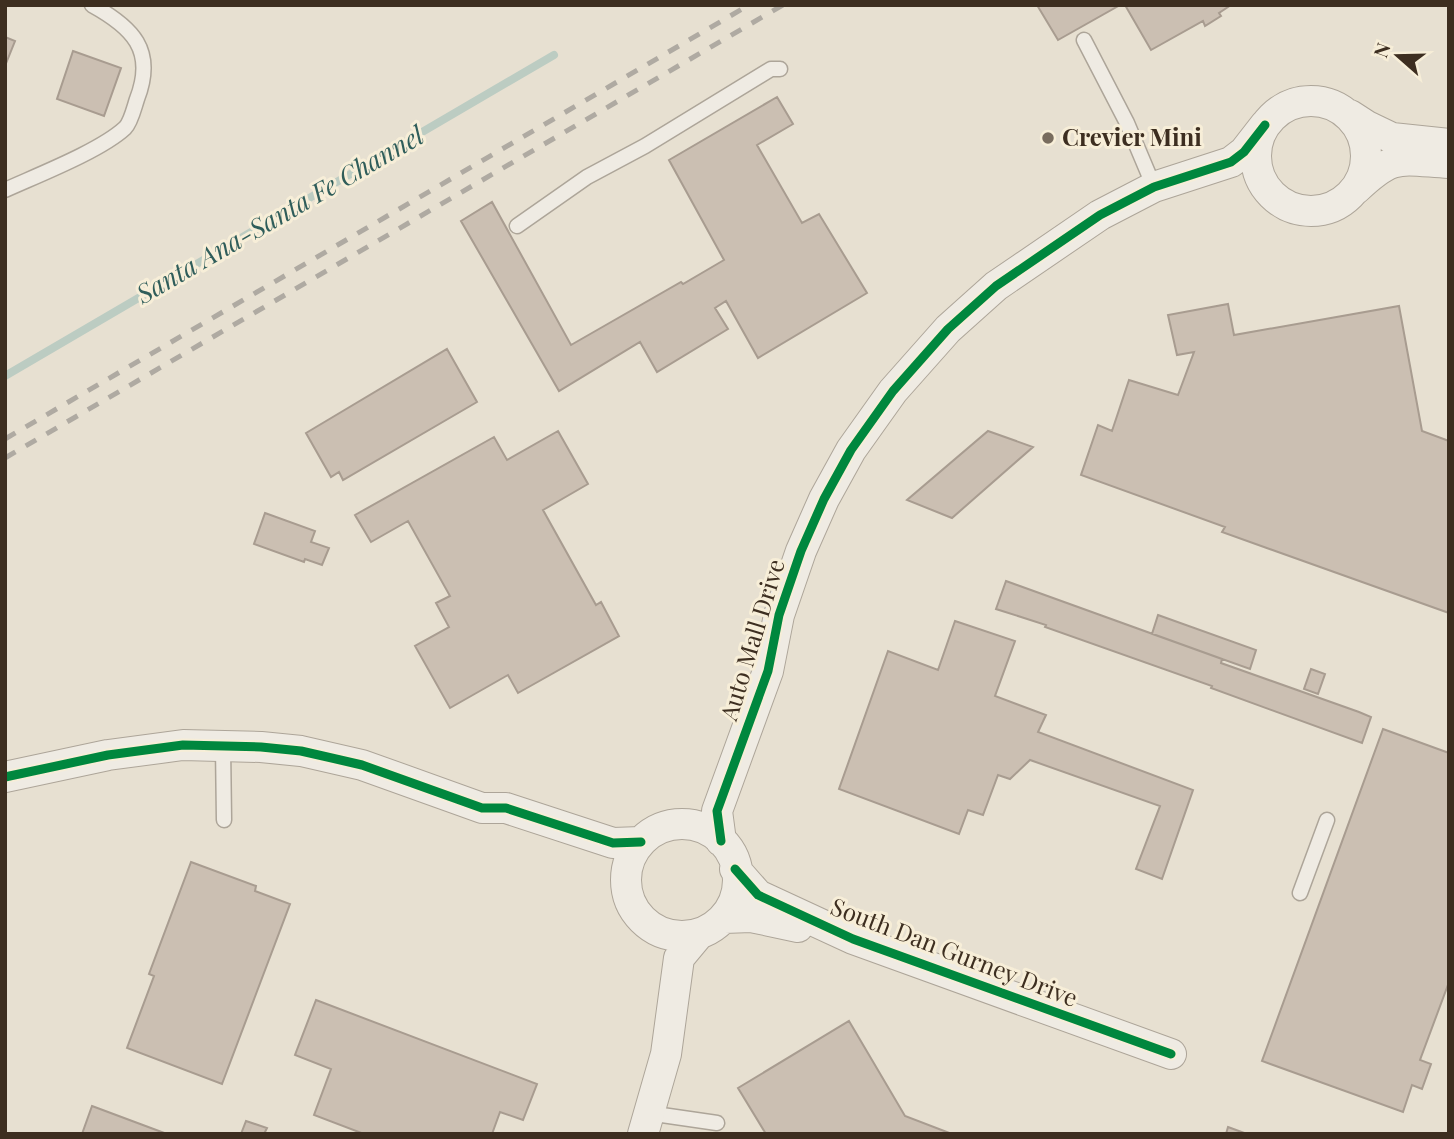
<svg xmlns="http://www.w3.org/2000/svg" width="1454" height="1139" font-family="'Playfair Display',serif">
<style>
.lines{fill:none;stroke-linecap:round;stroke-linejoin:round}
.stream{stroke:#bcccc2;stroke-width:8}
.building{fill:#cbbfb2;stroke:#a89c90;stroke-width:2}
.service-casing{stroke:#ada599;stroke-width:17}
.minor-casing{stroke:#ada599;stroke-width:32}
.service{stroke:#efebe3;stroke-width:14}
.minor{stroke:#efebe3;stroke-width:30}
.rail{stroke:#afaaa2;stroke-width:5;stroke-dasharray:12 12;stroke-linecap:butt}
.cycleway-casing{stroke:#f7eed8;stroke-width:13}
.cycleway{stroke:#00873e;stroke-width:9}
.poi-dot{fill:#786c5e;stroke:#f7eed8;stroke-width:2.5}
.labels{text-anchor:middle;stroke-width:6;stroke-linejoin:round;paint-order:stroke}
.poi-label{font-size:24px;font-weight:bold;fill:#3d2e20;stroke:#f7eed8;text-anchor:start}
.street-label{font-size:24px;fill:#3d2e20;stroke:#f7eed8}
.water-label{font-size:26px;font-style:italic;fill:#2f5d5a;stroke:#f7eed8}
</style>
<rect width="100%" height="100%" fill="#e7e0d1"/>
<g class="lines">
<!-- stream -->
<path class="stream" d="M5,376L554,55"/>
</g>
<!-- building -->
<path class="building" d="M1037,5H1120L1058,40Z
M1125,5H1231L1219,13L1221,16L1205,26L1203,21L1151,50Z
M5,37L15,41L5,66Z
M73,51L121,68L104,116L57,99Z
M777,97L793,124L757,145L802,223L819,214L867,293L758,358L726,301L715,308L728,329L657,372L640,342L559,391L461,221L492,202L571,345L681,282L683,284L724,260L669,160Z
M1228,304L1234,335L1399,306L1422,431L1449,441V613L1222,532L1225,527L1081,475L1098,425L1112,431L1129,380L1178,395L1194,352L1177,355L1168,315Z
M447,349L477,402L343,480L339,472L331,477L306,433Z
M558,431L588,484L543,510L596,605L601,602L619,636L518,693L508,675L450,708L415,646L449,627L436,603L450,596L408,521L371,542L355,515L494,437L507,460Z
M988,431L1033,447L952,518L907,500Z
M265,513L315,531L311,542L329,548L322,565L305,559L304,562L254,544Z
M1006,581L1222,659L1221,663L1359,712L1371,717L1362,743L1211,688L1212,686L1045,627L1046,625L996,609Z
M1158,615L1256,650L1250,669L1152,634Z
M955,621L1015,641L995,696L1046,715L1038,732L1193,790L1162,879L1136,869L1160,806L1030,760L1010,779L998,775L983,815L968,810L959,834L839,789L888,651L938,670Z
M1311,669L1325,674L1318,694L1304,689Z
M1383,729L1449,753V982L1420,1060L1431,1064L1422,1089L1412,1085L1403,1112L1262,1061Z
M191,862L256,886L255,891L290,904L222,1084L127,1048L154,976L149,974Z
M316,1000L537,1084L523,1120L500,1112L492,1134H364L314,1115L331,1069L295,1055Z
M849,1021L905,1116L952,1134H766L738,1088Z
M92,1106L167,1134H82Z
M246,1121L267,1128L264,1134H241Z
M1228,1127L1247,1134H1226Z"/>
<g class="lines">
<defs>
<path id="service" d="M1084,40L1127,123L1154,187
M5,190C38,175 100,151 125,128C131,122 134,108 137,99C156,50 132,27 92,5
M517,226L587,177L645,146L771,69H780
M223,746L224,820
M1300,893L1327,820
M648,1113L717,1123"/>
<path id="minor" d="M1256 156a55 55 0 1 1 110 0a55 55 0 1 1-110 0Z
M1350,115L1367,126L1392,138L1449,144
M1356,189C1394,153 1399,160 1449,163
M5,777L108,755L183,745L261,747L301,751L362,765L482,808H506L613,843L641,842
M626 880a56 56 0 1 1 112 0a56 56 0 1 1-112 0Z
M721,841L717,811L768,671L779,615L801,551L824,499L851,450L893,391L948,329L996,286L1100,215L1154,187L1231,162L1244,152L1265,125
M735,869L758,895L853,939L1171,1054
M724,918L751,917L798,927
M643,1134L666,1054L679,958L699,934"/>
</defs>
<!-- service casing -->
<use href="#service" class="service-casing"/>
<!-- minor casing -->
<use href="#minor" class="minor-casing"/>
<!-- service -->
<use href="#service" class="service"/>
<!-- minor -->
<use href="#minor" class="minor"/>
<!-- rail -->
<path class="rail" d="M5,439L749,5
M5,458L783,5"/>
<defs>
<path id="cycleway" d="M5,777L108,755L183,745L261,747L301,751L362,765L482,808H506L613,843L641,842
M721,841L717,811L768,671L779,615L801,551L824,499L851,450L893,391L948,329L996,286L1100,215L1154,187L1231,162L1244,152L1265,125
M735,869L758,895L853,939L1171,1054"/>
</defs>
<!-- cycleway casing -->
<use href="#cycleway" class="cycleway-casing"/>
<!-- cycleway -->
<use href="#cycleway" class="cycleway"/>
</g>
<!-- markers -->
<circle class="poi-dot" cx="1048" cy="138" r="7"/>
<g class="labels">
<!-- poi labels -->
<g class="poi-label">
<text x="1062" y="146">Crevier Mini</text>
</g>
<!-- street labels -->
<g class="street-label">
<text transform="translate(753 640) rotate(-73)" y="8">Auto Mall Drive</text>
<text transform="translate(954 953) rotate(21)" y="8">South Dan Gurney Drive</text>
</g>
<!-- water labels -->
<g class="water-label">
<text transform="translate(280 215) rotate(-30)" y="9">Santa Ana-Santa Fe Channel</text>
</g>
</g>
<!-- border -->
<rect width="1454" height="1139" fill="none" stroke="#3d2e20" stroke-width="14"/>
<!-- north arrow -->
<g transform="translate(1398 56) rotate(290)" stroke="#f7eed8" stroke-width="5" paint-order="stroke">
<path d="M0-5L12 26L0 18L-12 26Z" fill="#3d2e20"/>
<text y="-10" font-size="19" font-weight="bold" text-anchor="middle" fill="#3d2e20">N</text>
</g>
</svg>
